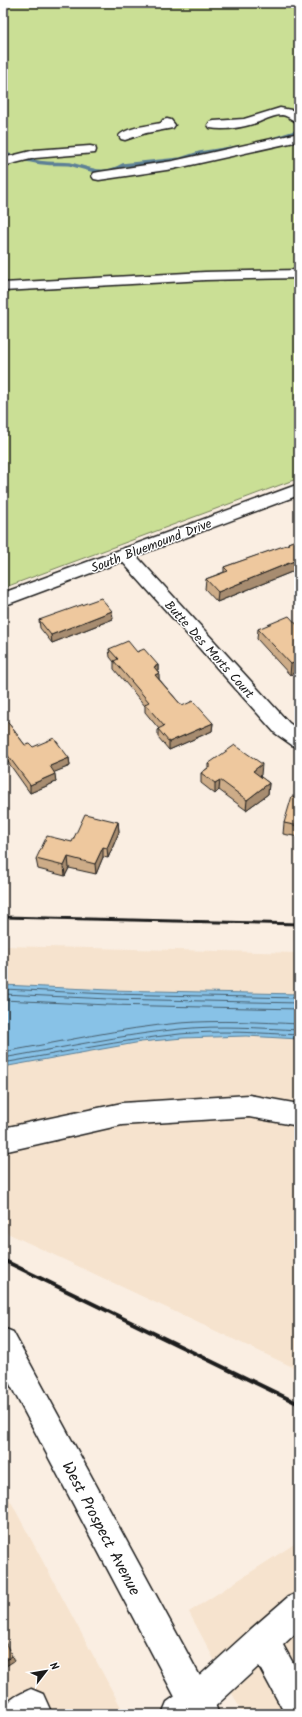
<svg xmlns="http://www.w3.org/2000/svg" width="302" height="1717" font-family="Kalam,sans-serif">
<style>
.built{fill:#f6e3ce}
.green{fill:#cadf95;stroke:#737e58}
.water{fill:#88c2e7;stroke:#5d8096}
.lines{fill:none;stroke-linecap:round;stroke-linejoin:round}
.shore{stroke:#475e6d;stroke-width:1}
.stream{stroke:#5d8096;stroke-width:3.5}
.minor-casing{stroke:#1c1c1c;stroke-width:3}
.major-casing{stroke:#1c1c1c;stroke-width:3}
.minor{fill:#fff;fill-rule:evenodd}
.major{fill:#fff;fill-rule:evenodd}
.rail-far1{stroke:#1c1c1c;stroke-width:3}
.rail{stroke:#1c1c1c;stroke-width:4}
.wall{fill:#cdac88;stroke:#1c1c1c}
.shaded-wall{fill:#a78c6f;stroke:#1c1c1c}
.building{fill:#eec89e;stroke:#1c1c1c}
.labels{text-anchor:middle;stroke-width:3;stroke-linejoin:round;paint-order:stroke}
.street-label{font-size:13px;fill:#1c1c1c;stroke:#fff}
.near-street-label{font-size:16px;fill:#1c1c1c;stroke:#fff}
</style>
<rect width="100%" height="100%" fill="#faeee2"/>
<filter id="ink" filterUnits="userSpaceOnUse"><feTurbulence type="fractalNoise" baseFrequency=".025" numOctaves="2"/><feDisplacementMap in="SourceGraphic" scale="8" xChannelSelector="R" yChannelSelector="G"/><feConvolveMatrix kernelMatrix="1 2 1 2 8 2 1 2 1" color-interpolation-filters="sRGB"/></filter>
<g filter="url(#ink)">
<!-- built -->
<path class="built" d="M3,946L299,953V1370L3,1231Z
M3,1487L123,1711L118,1714H3Z
M299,1541V1714H243L189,1612Z"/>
<!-- green -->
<path class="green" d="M3,3H299V478L3,588Z"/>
<!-- water -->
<path class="water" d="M3,985L109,990L299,994V1039L246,1036L183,1038L141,1042L3,1067Z"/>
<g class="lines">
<!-- shore -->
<path class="shore" d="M3,989L109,994L299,998
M3,994L109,999L299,1003
M3,1000L108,1005L299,1009
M3,1052C62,1042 121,1028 180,1023C220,1020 260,1022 299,1024
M3,1058C62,1048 121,1035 180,1029C220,1025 260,1028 299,1030
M3,1063C62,1053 121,1040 180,1034C220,1030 260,1033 299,1035"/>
<!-- stream -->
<path class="stream" d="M270,140L299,131
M3,154C17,157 31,162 45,163C53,164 62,163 70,164C90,169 103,177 123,165L181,159L200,153L238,147"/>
<defs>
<path id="minor" d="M280,108L297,111L299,113V123C293,121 289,116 282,115C274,115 266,119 259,122C244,127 225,131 210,128L208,125L210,122L214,121L244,119Z
M167,119L171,120L175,125L173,128L146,133L125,140L121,139L119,136C124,128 151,125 161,123L163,120Z
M299,133V141L173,169L99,180L94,179L92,176L94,173L99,172L173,161Z
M90,146L95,147L96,150L95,153L35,158L3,166V158L35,150Z
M299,270V278L205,280L3,291V283L205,272Z
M125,548L131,550L289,723L299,730V747L292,745L275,733L119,558L116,554L119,550Z
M249,1095L299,1104V1126L249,1117L122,1125L3,1152V1128L122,1103Z
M299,1592V1630L283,1645L299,1674V1714H285L259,1666L207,1714H162L167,1702L184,1690L249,1631L251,1629L288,1597Z
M31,1689L43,1694L52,1714H3C6,1699 18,1695 31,1689Z"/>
<path id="major" d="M299,484V495L3,606V593Z
M3,1328L13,1332L214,1702L219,1714H184L3,1371Z"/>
</defs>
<!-- minor casing -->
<use href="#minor" class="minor-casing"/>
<!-- major casing -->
<use href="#major" class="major-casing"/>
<!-- minor -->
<use href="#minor" class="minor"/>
<!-- major -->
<use href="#major" class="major"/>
<!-- rail-far1 -->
<path class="rail-far1" d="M3,917L299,924"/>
<!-- rail -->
<path class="rail" d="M3,1260L299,1404"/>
</g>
<!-- wall -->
<path class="wall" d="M299,539V569L217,602L205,589L206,579L224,572V567L288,545V543Z
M112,611L113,619L52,643L40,628L39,620Z
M299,627V671L290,675L257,639L258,629Z
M109,649L137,652L158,665V671L159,679L182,706L213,723L212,731L169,750L158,737V729H159L145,712V706L114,669V662L110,657Z
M3,716L25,745L69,758L70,766L54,772L56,782L30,793L3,755Z
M208,764L261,775L259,776L269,783L268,794L246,810L219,790L215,794L201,783V773L208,768Z
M299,797V837L283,834L284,823Z
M118,822L119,832L108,858L103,857L96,874L69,868L65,876L38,869L36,859L72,842Z"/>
<!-- shaded-wall -->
<path class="shaded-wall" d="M299,559V569L217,602L218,592Z
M112,611L113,619L52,643L51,635Z
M299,661V671L290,675L291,664Z
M158,665V673L154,667Z
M159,673V681L155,675Z
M213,723L212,731L169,750V742Z
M69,758L70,766L50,774V766Z
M262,764L261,775L252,782L253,771Z
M55,774L56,782L30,793V785Z
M220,780L219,790L215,794V783Z
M269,783L268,794L246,810L247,800Z
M118,822L119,832L108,858L107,848Z
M103,847V857L96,874L95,864Z
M68,857L69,868L65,876L64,866Z
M12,1656L14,1661L3,1668V1662Z"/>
<!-- building -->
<path class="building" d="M299,539V559L218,592L206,579L228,571L224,567L289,544L288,543Z
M101,598L112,611L51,635L39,620Z
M289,616L299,627V661L291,664L258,629Z
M128,641L137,652L144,649L158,665L154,667L159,673L155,675L182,706L193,701L213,723L169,742L158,729L164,726L145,704L149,702L114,661L118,659L109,649Z
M3,716L25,745L30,744L33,747L54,738L69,758L50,766L55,774L30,785L3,749Z
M235,745L262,764L253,771L269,783L247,800L220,780L215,783L201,773L211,766L208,764Z
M292,796L299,797V826L284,823Z
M85,814L118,822L107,848L103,847L95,864L68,857L64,866L36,859L47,836L72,842Z
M3,1638L12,1656L3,1662Z"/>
</g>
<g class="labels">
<!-- street labels -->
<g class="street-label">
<text transform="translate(151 545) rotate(-21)" y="5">South Bluemound Drive</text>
<text transform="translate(210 649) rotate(48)" y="5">Butte Des Morts Court</text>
</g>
<!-- near-street labels -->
<g class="near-street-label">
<text transform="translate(102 1528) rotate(62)" y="6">West Prospect Avenue</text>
</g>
</g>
<!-- margin -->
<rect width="302" height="1717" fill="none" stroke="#fff" stroke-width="16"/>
<rect x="8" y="8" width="286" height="1701" fill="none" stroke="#1c1c1c" stroke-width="1.5" filter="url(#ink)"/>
<!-- north arrow -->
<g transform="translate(46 1671) rotate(59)" stroke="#ffffff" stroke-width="3" paint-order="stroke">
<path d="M0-3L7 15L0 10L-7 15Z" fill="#1c1c1c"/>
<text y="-6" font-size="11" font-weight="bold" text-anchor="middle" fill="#1c1c1c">N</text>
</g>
</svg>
